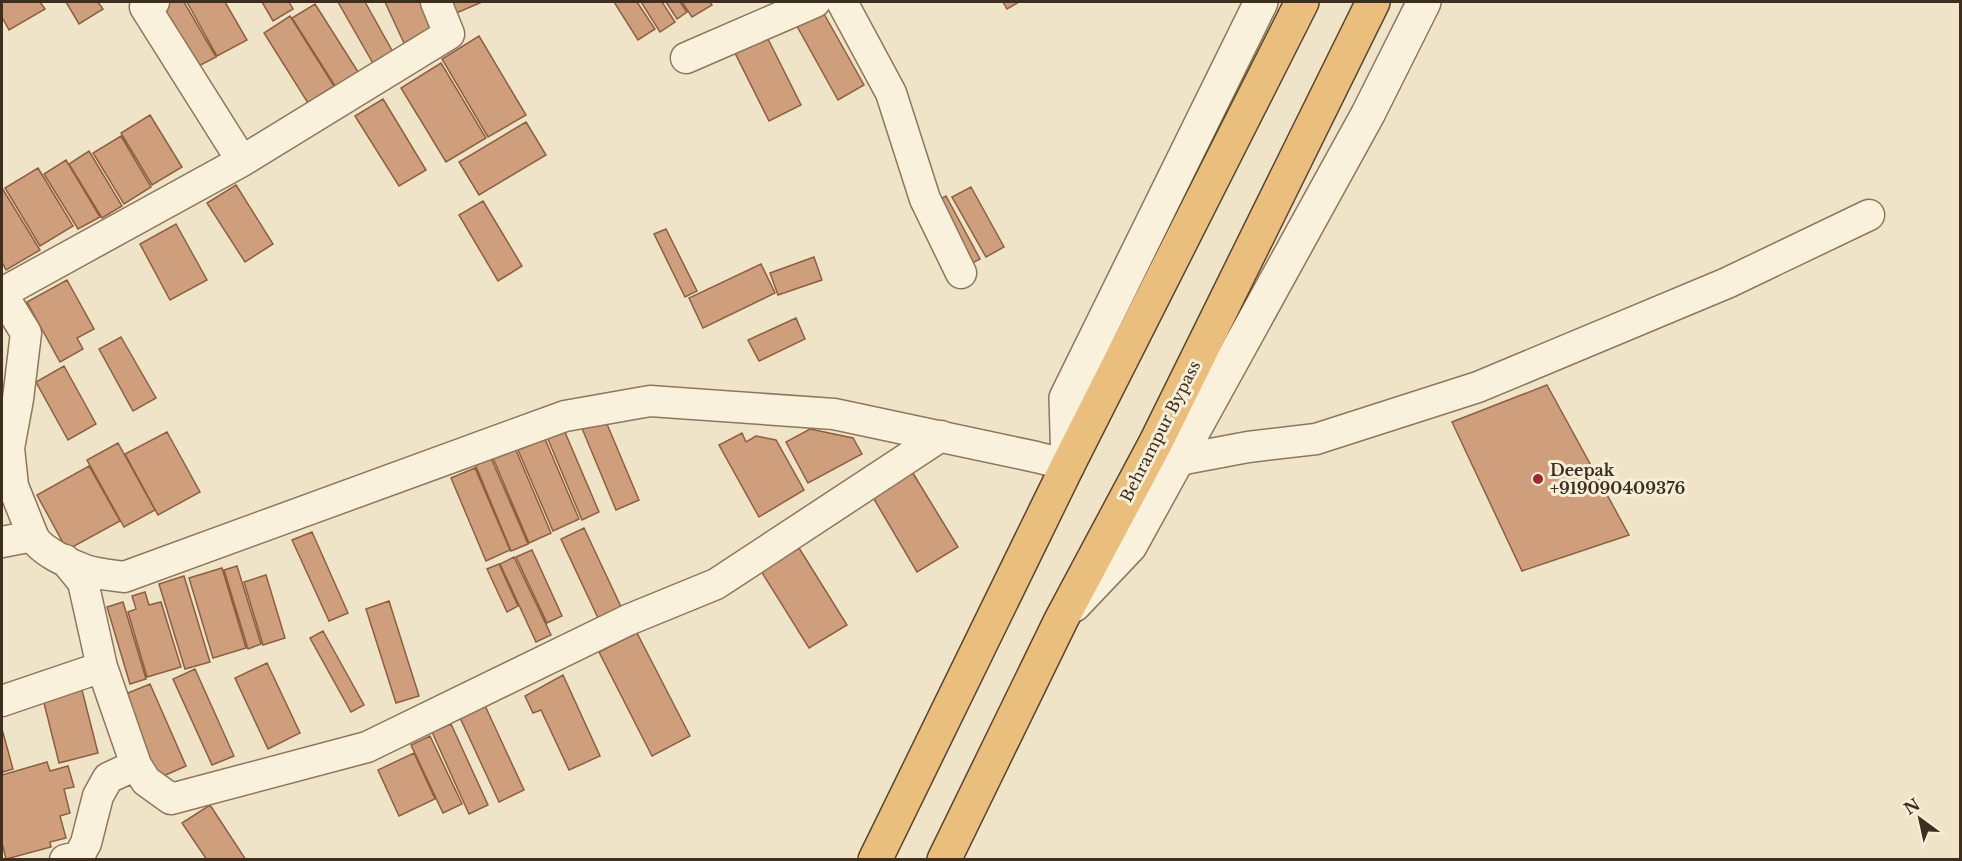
<svg xmlns="http://www.w3.org/2000/svg" width="1962" height="861" font-family="'Libre Baskerville',serif">
<style>
.building{fill:#cf9f7d;stroke:#8d5f41;stroke-width:1.5}
.lines{fill:none;stroke-linecap:round;stroke-linejoin:round}
.minor-casing{stroke:#8d765c;stroke-width:33}
.tertiary-casing{stroke:#8d765c;stroke-width:36}
.trunk-casing{stroke:#5b4430;stroke-width:36}
.minor{stroke:#faf1dc;stroke-width:30}
.tertiary{stroke:#faf1dc;stroke-width:33}
.trunk{stroke:#eabe7c;stroke-width:33}
.poi-dot{fill:#9e2a2b;stroke:#f7eed8;stroke-width:2}
.labels{text-anchor:middle;stroke-width:6;stroke-linejoin:round;paint-order:stroke}
.street-label{font-size:16px;fill:#3d2e20;stroke:#f7eed8}
.poi-label{font-size:16px;font-weight:bold;fill:#3d2e20;stroke:#f7eed8;text-anchor:start}
</style>
<rect width="100%" height="100%" fill="#f0e4c8"/>
<!-- building -->
<path class="building" d="M2,2H40L45,9L9,30L2,17Z
M66,2H98L103,9L79,24Z
M160,2H184L216,57L193,69Z
M187,2H225L247,40L217,56Z
M262,2H289L293,9L273,21Z
M338,2H365L394,54L374,65Z
M385,2H421L434,28L404,43Z
M449,2H482L454,14Z
M614,2H637L655,29L638,40Z
M641,2H662L675,22L660,32Z
M666,2H680L687,12L677,19Z
M682,2H710L712,5L692,17Z
M1003,2H1019L1007,9Z
M315,4L360,75L337,89L292,18Z
M819,5L864,85L838,100L793,19Z
M290,16L334,86L308,103L264,33Z
M763,29L801,105L769,121L731,45Z
M479,36L526,115L488,137L442,59Z
M441,63L486,138L446,162L401,88Z
M383,99L426,170L399,186L355,116Z
M150,115L182,167L152,185L121,133Z
M526,122L546,155L479,195L459,162Z
M121,136L151,187L124,204L93,153Z
M89,151L122,206L102,218L69,164Z
M66,160L100,217L78,229L44,174Z
M38,168L73,226L40,246L5,188Z
M236,185L273,244L245,262L207,203Z
M971,187L1004,247L986,257L952,197Z
M2,188L40,250L6,270L2,262Z
M946,196L980,259L967,266L933,203Z
M483,201L522,266L498,281L459,215Z
M176,224L207,280L170,300L140,244Z
M666,229L697,291L685,297L654,234Z
M814,257L822,280L778,295L770,273Z
M761,264L775,293L703,328L689,298Z
M67,280L94,329L77,338L83,349L60,362L27,302Z
M796,318L805,339L759,361L748,340Z
M121,337L156,398L133,411L99,349Z
M64,366L96,424L68,440L36,382Z
M1547,385L1629,535L1522,571L1452,422Z
M604,417L639,500L616,510L581,426Z
M810,429L853,438L862,454L808,483L786,442Z
M564,430L599,512L582,520L547,437Z
M167,432L200,492L158,515L125,454Z
M742,433L746,442L756,436L776,440L804,490L759,517L719,445Z
M545,439L579,519L553,531L518,450Z
M118,443L155,510L124,527L87,460Z
M515,448L551,533L529,543L493,458Z
M491,458L528,544L511,551L475,464Z
M89,466L120,521L67,550L37,495Z
M475,468L510,550L486,561L451,478Z
M911,470L958,547L917,572L871,494Z
M584,528L622,609L599,620L561,539Z
M312,532L348,613L329,621L292,540Z
M799,548L847,625L809,648L761,571Z
M532,550L562,616L547,623L516,557Z
M514,557L551,635L536,642L500,564Z
M499,564L518,606L507,612L487,569Z
M237,566L261,644L248,649L224,570Z
M222,568L246,648L213,658L189,578Z
M266,575L285,638L263,645L244,582Z
M184,576L210,662L185,669L159,584Z
M145,592L149,605L161,602L181,667L147,677L128,612L136,609L132,596Z
M389,601L419,696L396,703L366,609Z
M123,602L146,679L130,684L107,607Z
M323,631L364,705L351,712L310,638Z
M637,633L690,736L652,756L599,652Z
M267,663L300,733L268,749L235,678Z
M195,669L234,756L212,765L173,679Z
M563,675L600,756L569,770L541,710L533,713L525,696Z
M150,684L186,766L152,781L116,698Z
M82,690L98,753L59,763L43,699Z
M481,697L524,790L499,802L456,709Z
M451,724L488,805L469,814L432,732Z
M2,729L13,769L3,772L2,768Z
M430,736L462,804L443,813L411,745Z
M414,753L435,799L399,816L378,770Z
M47,762L50,771L68,766L74,787L64,789L70,813L60,816L66,838L50,842L51,847L6,859L2,843V775Z
M210,805L246,860H207L182,823Z"/>
<g class="lines">
<defs>
<path id="minor" d="M154,2L145,7L242,161
M842,2L891,93L925,199L961,273
M686,58L815,2
M2,293L242,161L449,34L436,2
M2,294L26,333L18,399L9,448L13,486L33,536C39,550 71,565 85,570C97,574 111,575 124,577L565,416L650,401L834,414L1036,457L1068,465
M1179,460L1248,447L1316,439L1478,387L1727,283L1869,215
M2,542L33,536
M65,560L83,582L102,667L136,765L146,781L171,799L367,747L628,620L716,584L941,436
M2,701L102,667
M65,860L79,856L86,843L98,796L108,778L136,765"/>
<path id="tertiary" d="M1068,465L1066,398L1261,2
M1074,605L1130,546L1368,114L1424,2"/>
<path id="trunk" d="M875,860L1068,465L1302,2
M944,860L1061,620L1156,442L1373,2"/>
</defs>
<!-- minor casing -->
<use href="#minor" class="minor-casing"/>
<!-- tertiary casing -->
<use href="#tertiary" class="tertiary-casing"/>
<!-- trunk casing -->
<use href="#trunk" class="trunk-casing"/>
<!-- minor -->
<use href="#minor" class="minor"/>
<!-- tertiary -->
<use href="#tertiary" class="tertiary"/>
<!-- trunk -->
<use href="#trunk" class="trunk"/>
</g>
<!-- markers -->
<circle class="poi-dot" cx="1538" cy="479" r="6"/>
<g class="labels">
<!-- street labels -->
<g class="street-label">
<text transform="translate(1160 431) rotate(-63)" y="6">Behrampur Bypass</text>
</g>
<!-- poi labels -->
<g class="poi-label">
<text x="1550" y="476">Deepak<tspan x="1550" dy="18">+919090409376</tspan></text>
</g>
</g>
<!-- border -->
<rect width="1962" height="861" fill="none" stroke="#3d2e20" stroke-width="6"/>
<!-- north arrow -->
<g transform="translate(1920 819) rotate(327)" stroke="#f7eed8" stroke-width="4.5" paint-order="stroke">
<path d="M0-4.5L10 22L0 15L-10 22Z" fill="#3d2e20"/>
<text y="-9" font-size="16" font-weight="bold" text-anchor="middle" fill="#3d2e20">N</text>
</g>
</svg>
